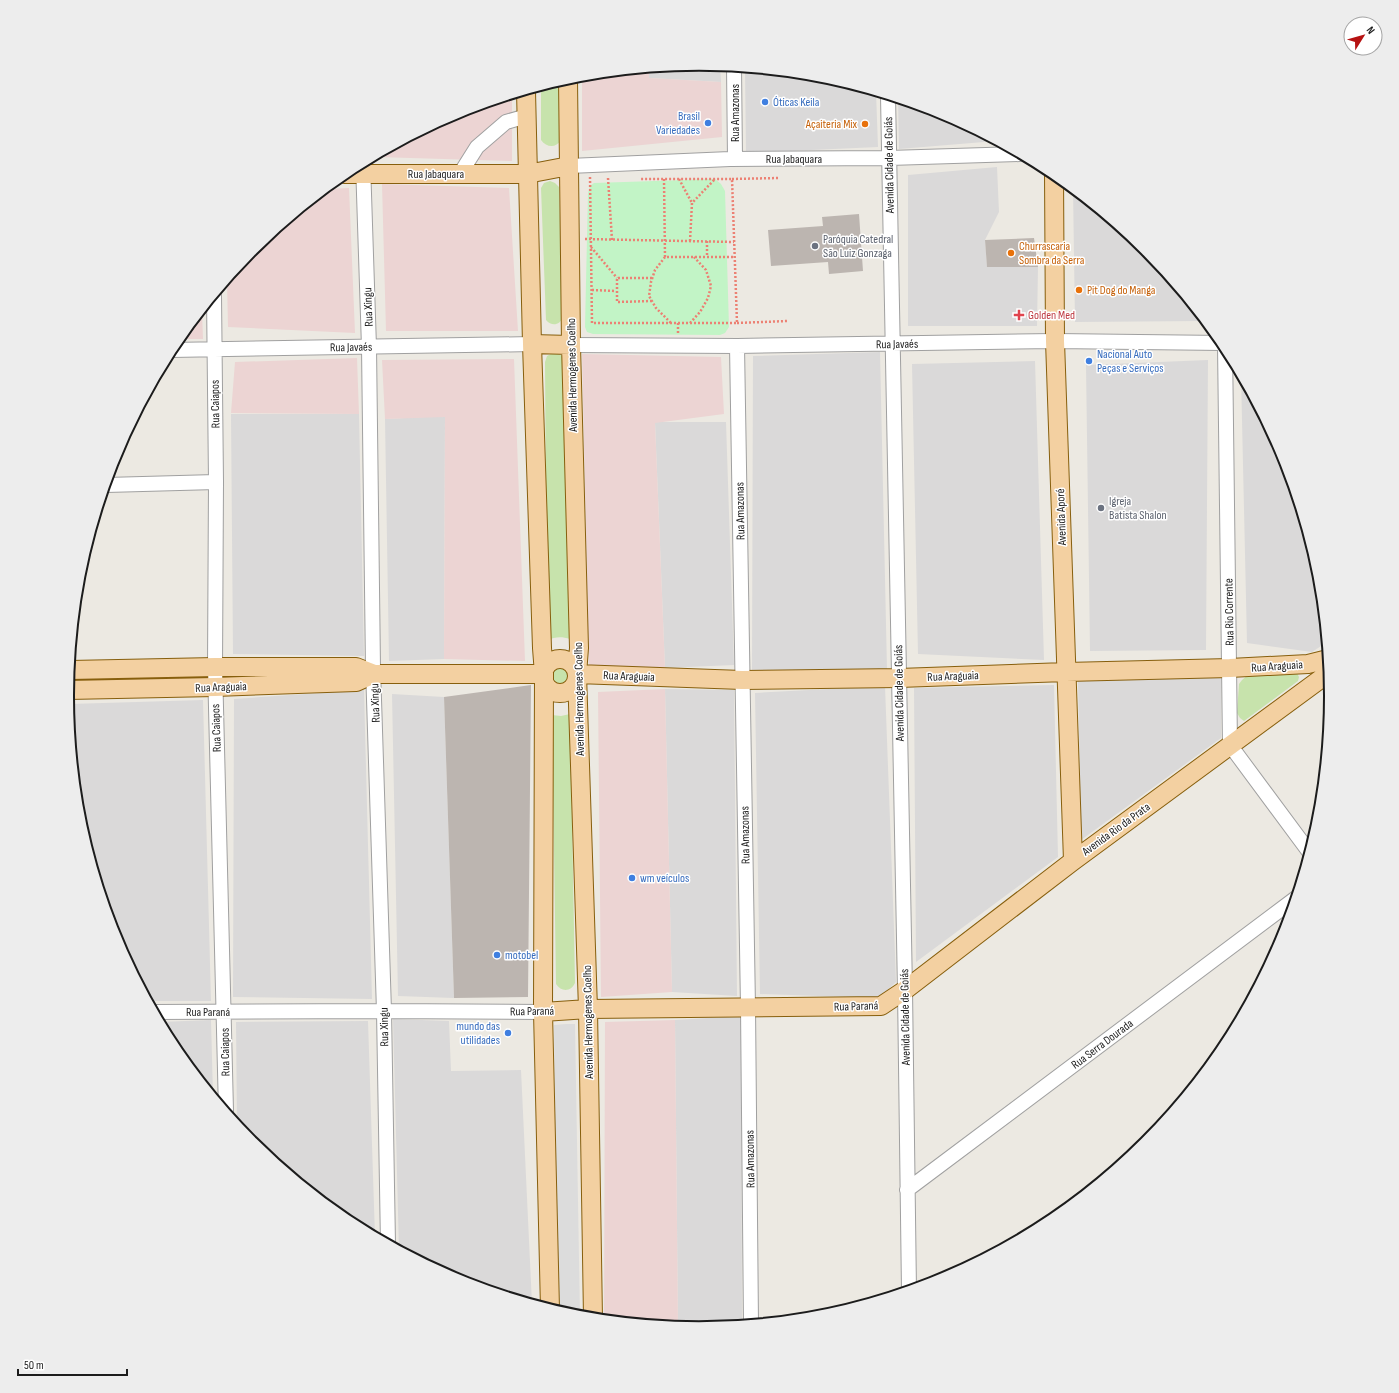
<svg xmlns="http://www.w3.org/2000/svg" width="1399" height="1393" font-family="'Sofia Sans Condensed',sans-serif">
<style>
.residential{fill:#dad9d9}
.commercial{fill:#ecd4d3}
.grass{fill:#c7e3ac}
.park{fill:#c2f4c6}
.parking{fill:#dcdcdc}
.building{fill:#bcb5b0}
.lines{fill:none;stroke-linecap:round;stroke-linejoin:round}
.minor-casing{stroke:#a0a0a0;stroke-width:16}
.major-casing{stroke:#875f0d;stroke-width:20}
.path{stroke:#ec8073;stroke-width:2.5;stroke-dasharray:2 2;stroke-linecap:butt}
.minor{stroke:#fff;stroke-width:14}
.major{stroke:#f3d0a1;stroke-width:18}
.shop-dot{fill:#3f7fe0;stroke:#fff;stroke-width:1.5}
.food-dot{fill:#e8710a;stroke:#fff;stroke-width:1.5}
.worship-dot{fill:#6b7280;stroke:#fff;stroke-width:1.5}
.health-dot{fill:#e0444e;stroke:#fff;stroke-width:1.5}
.labels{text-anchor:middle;stroke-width:3;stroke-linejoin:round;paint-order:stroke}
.shop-label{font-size:12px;fill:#366cbe;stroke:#fff;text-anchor:start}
.street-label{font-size:12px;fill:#1c1c1c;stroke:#fff}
.food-label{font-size:12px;fill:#c56008;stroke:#fff;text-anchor:start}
.worship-label{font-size:12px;fill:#5b616d;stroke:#fff;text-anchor:start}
.health-label{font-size:12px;fill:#be3a42;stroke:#fff;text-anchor:start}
.rim{fill:none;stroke:#1c1c1c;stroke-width:2}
</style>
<rect width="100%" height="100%" fill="#ece9e2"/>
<!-- residential -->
<path class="residential" d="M700,64L720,66L721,82L649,78V69Z
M745,69L823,76L876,92L878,147L746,153Z
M898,99L942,112L996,141L899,149Z
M997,167L999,212L985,240L987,266L1038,267L1037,326H908V175Z
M1073,188L1147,249L1202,316V321L1075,322Z
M880,352L887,669L752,670L753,356Z
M1208,360L1206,650L1090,651L1086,365Z
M1035,361L1044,660L918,654L912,364Z
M1241,375L1284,455L1320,573L1327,642L1312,652L1247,643Z
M231,414H359L364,656L233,654Z
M445,416L444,659L389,661L385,419Z
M655,422H726L734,665L665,668Z
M1221,677V738L1081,840L1078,681Z
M1054,685L1058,857L916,962L914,688Z
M885,686L896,982L879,998L760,994L755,693Z
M665,689L734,690L737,996L672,992Z
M364,690L372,999L233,997L234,699Z
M392,694L444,697L454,998L398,996Z
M203,700L211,1001H149L115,938L79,820L70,729V704Z
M741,1016L742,1325L699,1329L678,1327L675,1020Z
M393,1019L449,1021L451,1071L521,1070L532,1304L457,1281L399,1250Z
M211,1020L213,1096L173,1048L160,1022Z
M368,1021L375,1237L348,1222L252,1144L237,1125L236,1022Z"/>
<!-- commercial -->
<path class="commercial" d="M649,69V78L721,82L722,137L582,151V76Z
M512,95V161L377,157V155L458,112Z
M382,184L509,188L518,331H386Z
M349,188L355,333L228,327L227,280L252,249L326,189Z
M202,311L203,339H178Z
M582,354L721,357L724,414L655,423L665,668L589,674Z
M357,358L359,414L231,413L235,362Z
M514,359L525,661L444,659L445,417L385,419L382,360Z
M665,689L672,992L601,997L598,692Z
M675,1020L678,1327L604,1320L605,1022Z"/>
<!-- grass -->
<path class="grass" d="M560,81L561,140C556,148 547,148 541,140V87Z
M550,181L555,183L559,187L563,317C560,325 552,327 546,320L541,188L544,183Z
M553,353L560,354L564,359L570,639C561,636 555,637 547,640L545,362L547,356Z
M560,659L566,660L572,663L569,690C561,693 556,693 549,688V663L554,660Z
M1297,673L1299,677L1298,681L1244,721L1240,718L1237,713L1239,684L1242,680L1249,674Z
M570,714L575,983C571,992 561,992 556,984L552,715L561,716Z"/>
<!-- park -->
<path class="park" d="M715,179L721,184L725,191L729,327L725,333L720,335L593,334L587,332L585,327L588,193L590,186L594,183Z"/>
<!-- parking -->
<path class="parking" d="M566,1024H575L580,1317L557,1311L554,1025Z"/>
<!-- building -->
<path class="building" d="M859,214L863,271L829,274L828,262L771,266L768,230L823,226L822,217Z
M1034,238L1038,267H987L985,240Z
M531,685L528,997L454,998L444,697Z"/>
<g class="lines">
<defs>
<path id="minor" d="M734,67L735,159
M888,96L905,990L909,1291
M363,163L369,347L373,668L384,1011L388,1244
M569,166L730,159L889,158L1020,154
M460,174L477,147L506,122L527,116
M214,296L216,482L215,667L226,1111
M571,345L737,346L1055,341L1223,343
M1225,345L1230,745L1310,853
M737,346L748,1007L751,1324
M171,350L532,344
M106,485L216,482
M155,1012L384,1011L543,1012
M907,1190L1296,898"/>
<path id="major" d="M568,79L571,345L579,648L577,674L588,1009L593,1318
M526,91L532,344L542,648L544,674L543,1012L550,1309
M1054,173L1055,341L1073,861
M344,174H527L569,166
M532,344L571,345
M543 676a17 17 0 1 1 34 0a17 17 0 1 1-34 0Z
M70,670L215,667H356L374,674H544
M577,674L742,680L899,678L1066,672L1230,668L1308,664L1328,659
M68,690L215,687L356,682L374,674
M543,1012L588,1009L881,1006L905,990L1073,861L1330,672"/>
</defs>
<!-- minor casing -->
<use href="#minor" class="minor-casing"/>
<!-- major casing -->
<use href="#major" class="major-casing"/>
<!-- path -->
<path class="path" d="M590,177L592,323H737L732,179H640
M608,178L612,240
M664,179L665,257H735
M679,179L692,203
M732,179L778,178
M585,239L734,242
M690,241L692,203L715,179
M707,241V257
M591,247L617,278
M665,257L655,270L651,282L649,296L656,308L671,323
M652,278H617V302L652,301
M592,290L616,291
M690,323L700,312L708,298L711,286L706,270L694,257
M737,323L788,321
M678,333V323"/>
<!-- minor -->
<use href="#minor" class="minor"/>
<!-- major -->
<use href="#major" class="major"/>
</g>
<!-- markers -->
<g class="shop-dot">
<circle cx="765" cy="102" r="4"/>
<circle cx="708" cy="123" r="4"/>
<circle cx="1089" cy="361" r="4"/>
<circle cx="632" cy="878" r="4"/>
<circle cx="497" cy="955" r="4"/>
<circle cx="508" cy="1033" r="4"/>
</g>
<g class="food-dot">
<circle cx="865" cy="124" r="4"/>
<circle cx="1011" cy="253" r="4"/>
<circle cx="1079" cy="290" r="4"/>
</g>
<g class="worship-dot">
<circle cx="815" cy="246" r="4"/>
<circle cx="1101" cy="508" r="4"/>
</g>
<path class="health-dot" d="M1017 309h4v4h4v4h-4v4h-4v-4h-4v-4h4z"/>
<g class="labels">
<!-- shop labels -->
<g class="shop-label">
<text x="773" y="106">Óticas Keila</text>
<text x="700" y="120" text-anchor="end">Brasil<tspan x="700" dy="14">Variedades</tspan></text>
<text x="1097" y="358">Nacional Auto<tspan x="1097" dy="14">Peças e Serviços</tspan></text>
<text x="640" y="882">wm veículos</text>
<text x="505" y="959">motobel</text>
<text x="500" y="1030" text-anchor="end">mundo das<tspan x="500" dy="14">utilidades</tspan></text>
</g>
<!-- street labels -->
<g class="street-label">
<text transform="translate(735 113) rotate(-90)" y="4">Rua Amazonas</text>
<text x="794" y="163">Rua Jabaquara</text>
<text transform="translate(889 165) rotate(-91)" y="4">Avenida Cidade de Goiás</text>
<text x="436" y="178">Rua Jabaquara</text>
<text transform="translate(368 307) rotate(-92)" y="4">Rua Xingu</text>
<text transform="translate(897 344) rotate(-1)" y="4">Rua Javaés</text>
<text transform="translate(351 347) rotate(-1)" y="4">Rua Javaés</text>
<text transform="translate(572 375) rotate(-91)" y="4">Avenida Hermogenes Coelho</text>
<text transform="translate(215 404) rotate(-91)" y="4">Rua Caiapos</text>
<text transform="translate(740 511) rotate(-91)" y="4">Rua Amazonas</text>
<text transform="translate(1061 517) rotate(-92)" y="4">Avenida Aporé</text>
<text transform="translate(1229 612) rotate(-91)" y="4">Rua Rio Corrente</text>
<text transform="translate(1277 666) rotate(-4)" y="4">Rua Araguaia</text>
<text transform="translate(629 676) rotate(2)" y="4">Rua Araguaia</text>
<text transform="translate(953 676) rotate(-2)" y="4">Rua Araguaia</text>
<text transform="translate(221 687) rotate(-2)" y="4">Rua Araguaia</text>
<text transform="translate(899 693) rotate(-91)" y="4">Avenida Cidade de Goiás</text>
<text transform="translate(579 699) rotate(-91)" y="4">Avenida Hermogenes Coelho</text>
<text transform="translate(375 703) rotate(-92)" y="4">Rua Xingu</text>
<text transform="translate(216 728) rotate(-92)" y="4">Rua Caiapos</text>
<text transform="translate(1116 829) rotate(-36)" y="4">Avenida Rio da Prata</text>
<text transform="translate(745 835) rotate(-91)" y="4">Rua Amazonas</text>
<text transform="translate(856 1006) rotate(-2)" y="4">Rua Paraná</text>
<text transform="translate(532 1011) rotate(-1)" y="4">Rua Paraná</text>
<text x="208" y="1016">Rua Paraná</text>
<text transform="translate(905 1017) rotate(-91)" y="4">Avenida Cidade de Goiás</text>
<text transform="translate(588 1022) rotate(-91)" y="4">Avenida Hermogenes Coelho</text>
<text transform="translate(384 1027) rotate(-91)" y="4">Rua Xingu</text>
<text transform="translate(1102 1044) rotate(-37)" y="4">Rua Serra Dourada</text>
<text transform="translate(225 1052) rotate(-91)" y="4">Rua Caiapos</text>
<text transform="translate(750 1159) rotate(-91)" y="4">Rua Amazonas</text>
</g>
<!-- food labels -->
<g class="food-label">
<text x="857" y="128" text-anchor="end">Açaiteria Mix</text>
<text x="1019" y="250">Churrascaria<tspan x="1019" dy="14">Sombra da Serra</tspan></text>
<text x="1087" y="294">Pit Dog do Manga</text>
</g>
<!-- worship labels -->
<g class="worship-label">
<text x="823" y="243">Paróquia Catedral<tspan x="823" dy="14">São Luiz Gonzaga</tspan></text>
<text x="1109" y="505">Igreja<tspan x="1109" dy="14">Batista Shalon</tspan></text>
</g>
<!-- health labels -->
<g class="health-label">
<text x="1028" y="319">Golden Med</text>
</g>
</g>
<!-- crop -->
<path d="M0 0H1399V1393H0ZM74 696a625 625 0 1 1 1250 0a625 625 0 1 1-1250 0Z" fill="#ededed" fill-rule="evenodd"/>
<path class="rim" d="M74 696a625 625 0 1 1 1250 0a625 625 0 1 1-1250 0Z"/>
<!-- north arrow -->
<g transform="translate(1363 36) rotate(53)"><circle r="19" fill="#ffffff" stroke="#a4a4a4"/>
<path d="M0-3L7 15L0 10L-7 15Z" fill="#b61212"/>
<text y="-6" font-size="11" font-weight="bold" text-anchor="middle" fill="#1c1c1c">N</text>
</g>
<!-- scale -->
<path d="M18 1369v6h109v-6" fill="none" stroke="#1c1c1c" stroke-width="2"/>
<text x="24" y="1369" font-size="12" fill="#1c1c1c" stroke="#ffffff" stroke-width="3" paint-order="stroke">50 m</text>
</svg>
